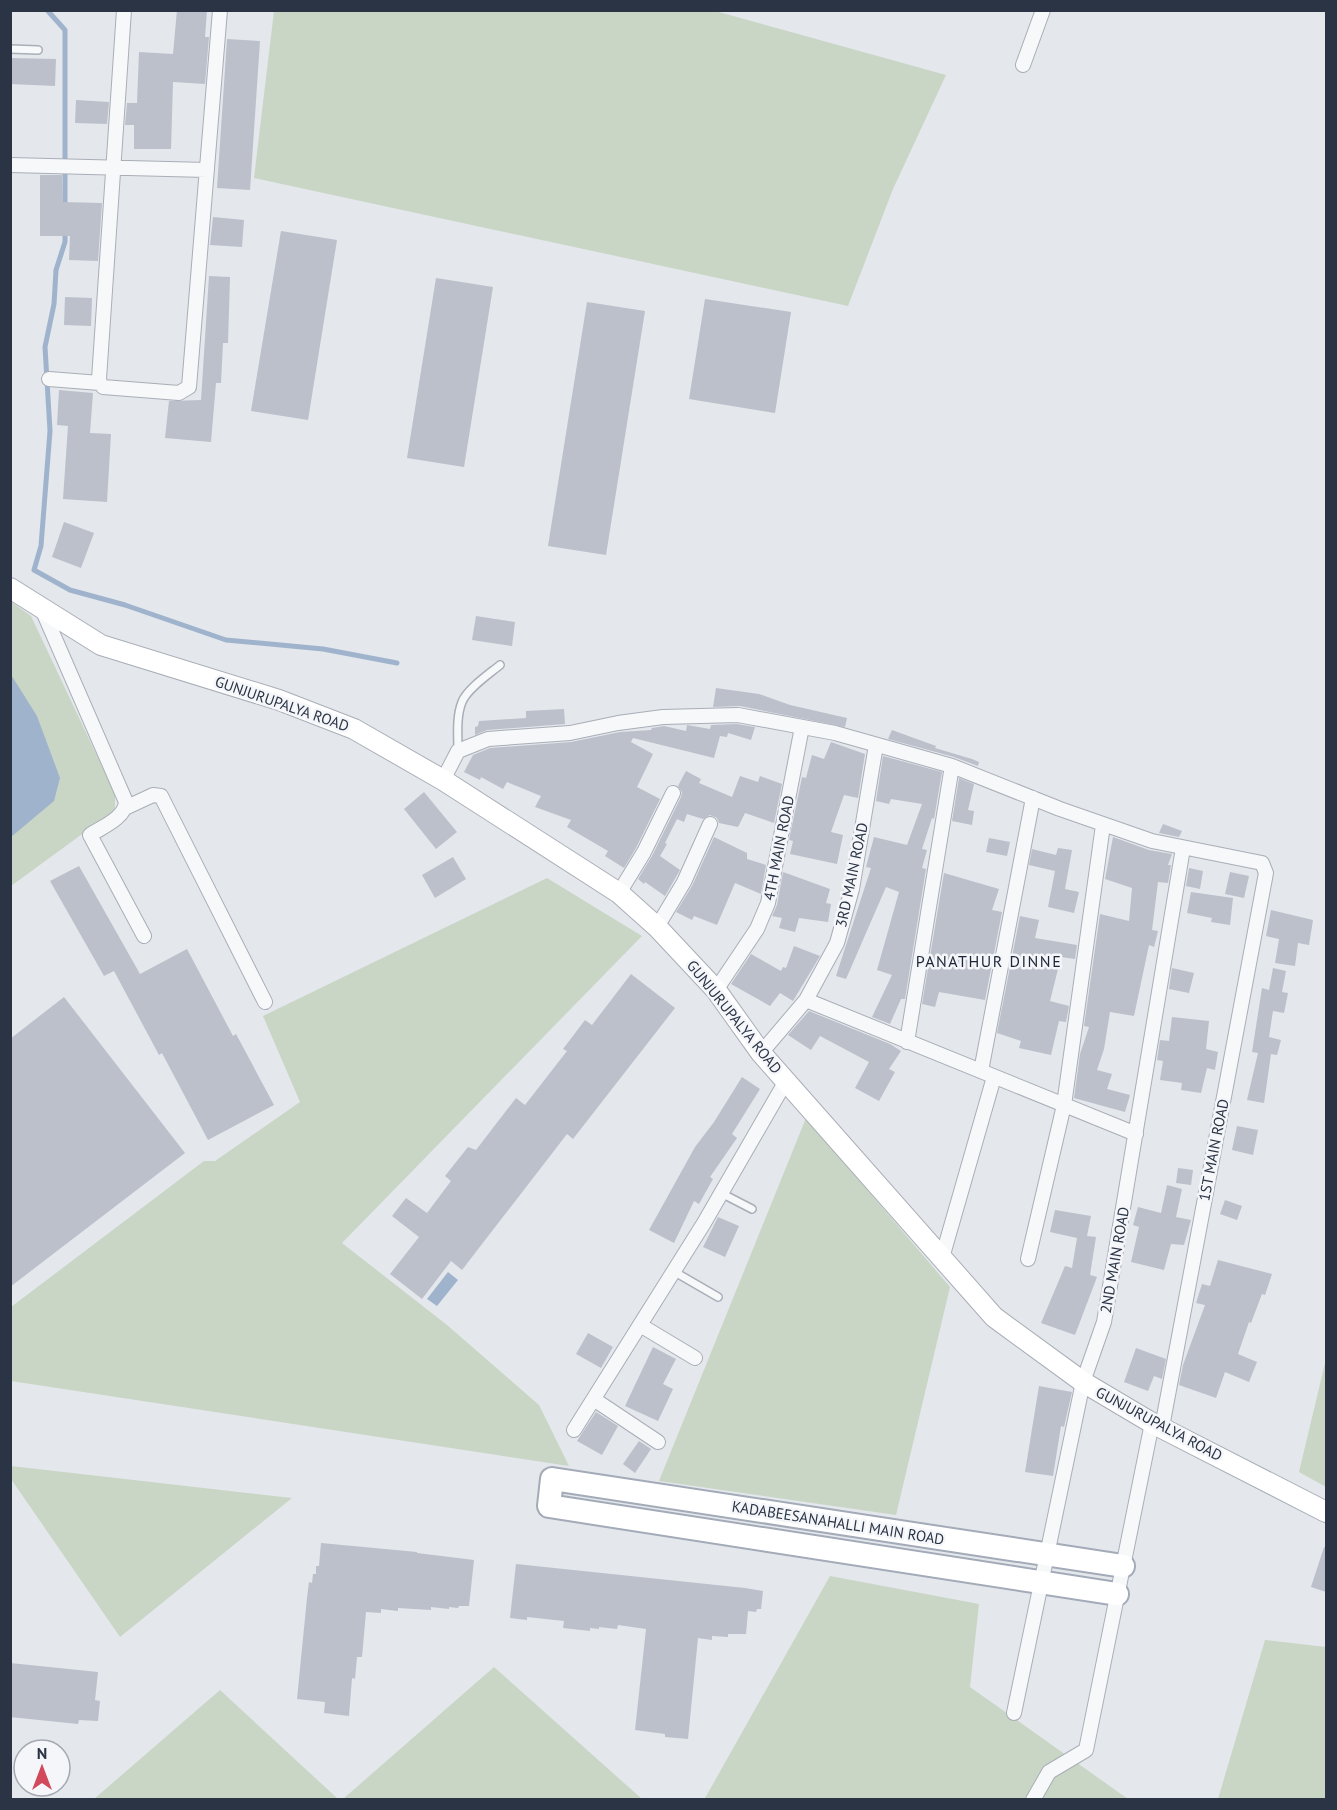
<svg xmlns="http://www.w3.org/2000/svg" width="1337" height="1810" font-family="'PT Sans',sans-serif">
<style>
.green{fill:#c9d6c5}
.water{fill:#9fb4cc}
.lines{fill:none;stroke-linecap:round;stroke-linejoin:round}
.stream{stroke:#9fb4cc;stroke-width:5}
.building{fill:#bbc0ca}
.lane-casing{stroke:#a9aeb7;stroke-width:10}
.street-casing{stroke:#a9aeb7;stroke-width:16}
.secondary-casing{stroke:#a9aeb7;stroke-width:22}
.primary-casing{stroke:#a3abb8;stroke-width:26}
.lane{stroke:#f7f8fa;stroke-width:7}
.street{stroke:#f7f8fa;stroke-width:14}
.secondary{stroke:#fff;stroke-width:20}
.primary{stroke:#fff;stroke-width:22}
.labels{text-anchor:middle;stroke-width:5;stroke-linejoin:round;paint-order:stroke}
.street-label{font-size:15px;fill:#2b3445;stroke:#f4f6f9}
.neighbourhood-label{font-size:16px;letter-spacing:1.5px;fill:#1d2536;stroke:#f4f6f9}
</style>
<rect width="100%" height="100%" fill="#e4e7ec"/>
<!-- green -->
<path class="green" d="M274,11H715L946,75L893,189L848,306L254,178Z
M10,601L31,616L115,794V810L11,886Z
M547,878L642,936L342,1243L447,1325L539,1405L569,1466L11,1381V1307L204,1161H215L300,1102L263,1016Z
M806,1118L950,1287L896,1515L659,1481Z
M1326,1359V1487L1299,1472Z
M11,1466L292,1498L120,1637L11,1479Z
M830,1576L979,1604L970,1687L1128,1799L704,1800Z
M1265,1640L1326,1647V1799H1218Z
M494,1667L642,1799H343Z
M220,1690L338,1799H94Z"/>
<!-- water -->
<path class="water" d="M10,673L37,716L60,778L54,801L11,837Z
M448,1272L458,1280L437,1306L427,1299Z"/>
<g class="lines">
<!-- stream -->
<path class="stream" d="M47,10L65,30V209
M65,230V242L56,270L54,304L45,347L50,431L41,546L34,570L70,590L125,605L226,640L323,649L397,663"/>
</g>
<!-- building -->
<path class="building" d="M177,10H207L205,37H209L205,84L173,82L171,149H134V125H125L127,103H137L139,52L173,54Z
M227,39L260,41L250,190L217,188Z
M10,58L56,59L55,86L10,84Z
M76,100L109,102L107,124L75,123Z
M40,175H62L63,202L102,203L98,261L69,260L70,236H40Z
M213,217L244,220L242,247L210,245Z
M281,231L337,240L308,420L251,411Z
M209,276L230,277L228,343H223L221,383H216L211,442L165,438L169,401L201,400Z
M436,278L493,287L464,467L407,458Z
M65,297L92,298L91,326L64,325Z
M705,299L791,312L775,413L689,399Z
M587,302L645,311L606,555L548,546Z
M59,390L93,393L90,433L111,434L107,502L63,499L68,426L57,425Z
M64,522L94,533L81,568L52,557Z
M476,616L515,622L512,646L472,640Z
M716,688L759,694L790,705L847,718L845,727L740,706L713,707Z
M564,709L565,724L487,730L475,735V727L478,726L479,721L526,718V711Z
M737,724L755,727L751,740L728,733L727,737L720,736L714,758L633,738L631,742L653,754L637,787L660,799L636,848L624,868L605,856L608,851L567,827L571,820L535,807L541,796L507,782L503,789L481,777L480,780L464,772L473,755L490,748L571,742L620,732L651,730L652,728L664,726L686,731L687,725L710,729L711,725Z
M892,730L936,746L935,748L972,759L979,762L978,766L954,757L888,739Z
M831,742L865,754L858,798L844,795L831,832L843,835L837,864L790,854L793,841L789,840L802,777L806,778L812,755L824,759Z
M883,756L942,772L934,819L932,818L922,849L927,850L922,868L926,869L905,999H901L890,1024L872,1017L892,975L877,970L899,892L886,887L846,979L836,976L871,868L866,867L874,837L907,845L922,804L891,799L889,804L876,801Z
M686,771L701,779L699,783L732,797L740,776L758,782L760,776L782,784L774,823L745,813L738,827L719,823L717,818L710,815L703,819L687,814L684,822L677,819L665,843L667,844L660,856L680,870L665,896L645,882L644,884L638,879L652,856L681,797L682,792L678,786Z
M959,778L974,784L968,810L974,811L972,825L952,821Z
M424,792L457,832L436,849L404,809Z
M1163,824L1182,831L1179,837L1159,833Z
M714,837L747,853V859L766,865L761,894L735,883L717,925L694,916L692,920L676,912L692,886Z
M1113,837L1149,850L1172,854L1168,865H1171L1168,883L1158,882L1152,930L1158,931L1154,947L1149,945L1134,1016L1110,1012L1104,1049L1097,1070L1112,1074L1107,1089L1130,1095L1125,1112L1074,1098L1080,1054L1089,1027L1084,1026L1100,914L1129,921L1132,888L1105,879Z
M989,838L1010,842L1007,856L986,852Z
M1058,848L1072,850L1065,889L1079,892L1074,913L1048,907L1055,871L1029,865L1032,849L1056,855Z
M453,857L466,879L435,898L422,875Z
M79,866L140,974L187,949L233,1036L236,1034L274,1105L208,1140L162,1053L159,1055L114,971L104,976L50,881Z
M1189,868L1203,871L1200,889L1186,886Z
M783,872L830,889L826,903L831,904L828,922L799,918L795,932L779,928L782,918L772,916L777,905Z
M1230,872L1249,876L1244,898L1225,894Z
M944,873L999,889L992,910L1002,912L985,1000L939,992L935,1007L922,1004Z
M1191,892L1233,898L1230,925L1211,922L1212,918L1187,913Z
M1271,910L1313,920L1309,945L1298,943L1295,966L1275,963L1279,939L1266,936Z
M1020,916L1039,920L1035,938L1077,945L1075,959L1061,957L1050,1001L1069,1006L1066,1022L1059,1021L1051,1055L1019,1048L1021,1041L997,1033Z
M794,946L820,956L793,1001L780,993L770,1006L731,984L751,954L781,971L783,967L786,968Z
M1172,968L1194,973L1189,993L1169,989Z
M1273,968L1286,971L1282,992L1288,993L1284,1013L1273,1011L1269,1037L1281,1040L1277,1055L1271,1054L1264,1103L1247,1100L1258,1053L1252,1052L1262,988L1269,990Z
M631,974L675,1008L573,1139L567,1134L462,1270L451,1261L422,1299L390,1274L419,1237L392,1216L406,1198L427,1213L451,1181L445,1176L468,1147L476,1150L516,1098L525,1105L567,1051L563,1049L585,1020L592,1025Z
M64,997L185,1153L10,1287V1039Z
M809,1011L890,1044L901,1051L889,1069L895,1072L879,1101L855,1088L869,1062L820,1036L811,1050L788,1035Z
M1172,1017L1209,1021L1206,1049L1218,1052L1215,1070L1207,1068L1201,1093L1181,1090L1182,1083L1160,1080L1163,1061L1157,1060L1160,1040L1169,1041Z
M742,1077L760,1089L732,1134L737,1138L710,1177L713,1179L699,1204L694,1201L674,1243L649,1230L695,1147L714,1122Z
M1237,1126L1258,1130L1253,1155L1232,1150Z
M1178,1168L1193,1170L1191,1185L1176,1183Z
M1167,1185L1182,1189L1176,1217L1191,1220L1184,1245L1171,1244L1164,1270L1131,1262L1139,1227L1133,1225L1138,1207L1161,1213Z
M1225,1200L1242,1206L1237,1220L1220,1214Z
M1055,1210L1091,1216L1087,1236L1096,1237L1090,1275L1097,1277L1075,1335L1041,1323L1065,1266L1072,1268L1077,1238L1050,1232Z
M718,1217L739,1226L725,1257L703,1247Z
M1218,1260L1272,1274L1265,1295L1262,1294L1251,1323L1249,1322L1238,1354L1257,1362L1249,1382L1225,1372L1216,1398L1179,1385L1183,1365L1205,1305L1196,1303L1202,1284L1210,1286Z
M588,1333L613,1347L601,1368L576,1354Z
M653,1347L676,1359L663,1384L673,1389L658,1421L625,1406Z
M1136,1348L1166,1359L1162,1379L1154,1376L1148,1391L1124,1382Z
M1039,1386L1072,1392L1064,1427L1061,1426L1053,1476L1025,1472Z
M596,1412L618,1426L602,1455L577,1441Z
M639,1441L651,1449L635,1473L623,1464Z
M321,1543L417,1552V1553L474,1560L469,1606H459L458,1608L449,1607V1609L431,1607V1610L398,1608V1611L381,1609V1613L366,1612L362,1657H357L355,1679L352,1678L349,1716L324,1713L325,1702L297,1699L307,1598L309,1582L312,1583L313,1574H316V1566H319Z
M1324,1547L1326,1548V1592L1311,1587Z
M516,1564L745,1588L763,1591L761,1609H757L756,1612L748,1611L746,1634H728V1637L712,1636V1640L698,1638L688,1739L665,1737V1734L635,1730L646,1629L618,1625L617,1629L599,1627V1629L590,1628V1631L563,1628L564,1621L527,1617V1620L510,1618Z
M10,1663L98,1672L95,1700L100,1701L98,1721L79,1720L78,1724L10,1717Z"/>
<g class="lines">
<defs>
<path id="lane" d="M10,49L38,50
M458,751C458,735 456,717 462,702C467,689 489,674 500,665
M721,1193L752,1209
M673,1271L718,1297"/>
<path id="street" d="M1023,65L1043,10
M10,165L207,170
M49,379L100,383L103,387L179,393L189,387L220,10
M100,383L99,379L124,10
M42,609L126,802C125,818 102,827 90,835L144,936
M443,780L458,751L488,739L570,733L618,723L663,717L738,715L835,733L952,766L1060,809L1152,841L1262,863L1266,873L1162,1427
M125,808L153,795L161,796L265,1002
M619,893L644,852L673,793
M657,927L684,882L710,824
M716,990L757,929L768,903L802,727
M806,1000L1136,1134
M907,1042L952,766
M761,1053L806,1000L837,943L852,889L876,745
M981,1071L1033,798
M942,1258L994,1077
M1028,1259L1064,1105L1103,825
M640,1325L695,1358
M595,1400L658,1442
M574,1430L704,1223L786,1081
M1014,1713L1083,1382L1104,1322L1183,848
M1033,1800L1049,1772L1086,1750L1152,1423"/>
<path id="secondary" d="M10,588L101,645L279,700L354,729L443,780L619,893L657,927L716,990L761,1053L994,1317L1083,1382L1152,1423L1326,1512"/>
<path id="primary" d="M1117,1594L549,1506L552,1479L1123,1566"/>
</defs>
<!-- lane casing -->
<use href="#lane" class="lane-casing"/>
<!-- street casing -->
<use href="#street" class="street-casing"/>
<!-- secondary casing -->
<use href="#secondary" class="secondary-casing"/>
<!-- primary casing -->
<use href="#primary" class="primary-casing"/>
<!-- lane -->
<use href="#lane" class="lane"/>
<!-- street -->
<use href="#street" class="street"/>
<!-- secondary -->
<use href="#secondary" class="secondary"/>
<!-- primary -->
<use href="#primary" class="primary"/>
</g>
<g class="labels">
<!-- street labels -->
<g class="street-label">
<text transform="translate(282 704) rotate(19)" y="5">GUNJURUPALYA ROAD</text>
<text transform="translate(779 848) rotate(-79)" y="5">4TH MAIN ROAD</text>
<text transform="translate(852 875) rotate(-78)" y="5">3RD MAIN ROAD</text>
<text transform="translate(734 1017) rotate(51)" y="5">GUNJURUPALYA ROAD</text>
<text transform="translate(1214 1150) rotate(-79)" y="5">1ST MAIN ROAD</text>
<text transform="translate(1115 1260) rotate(-80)" y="5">2ND MAIN ROAD</text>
<text transform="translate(1159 1424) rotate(28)" y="5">GUNJURUPALYA ROAD</text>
<text transform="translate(838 1523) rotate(9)" y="5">KADABEESANAHALLI MAIN ROAD</text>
</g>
<!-- neighbourhood labels -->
<g class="neighbourhood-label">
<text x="989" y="967">PANATHUR DINNE</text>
</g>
</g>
<!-- border -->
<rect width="1337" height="1810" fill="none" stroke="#2b3445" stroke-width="24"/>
<!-- north arrow -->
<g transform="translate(42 1768)"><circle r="28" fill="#f4f6f9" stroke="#a4a8b1" stroke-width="1.5"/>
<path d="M0-4.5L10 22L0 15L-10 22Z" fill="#d1495b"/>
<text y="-9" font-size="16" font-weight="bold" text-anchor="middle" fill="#2b3445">N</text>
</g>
</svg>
